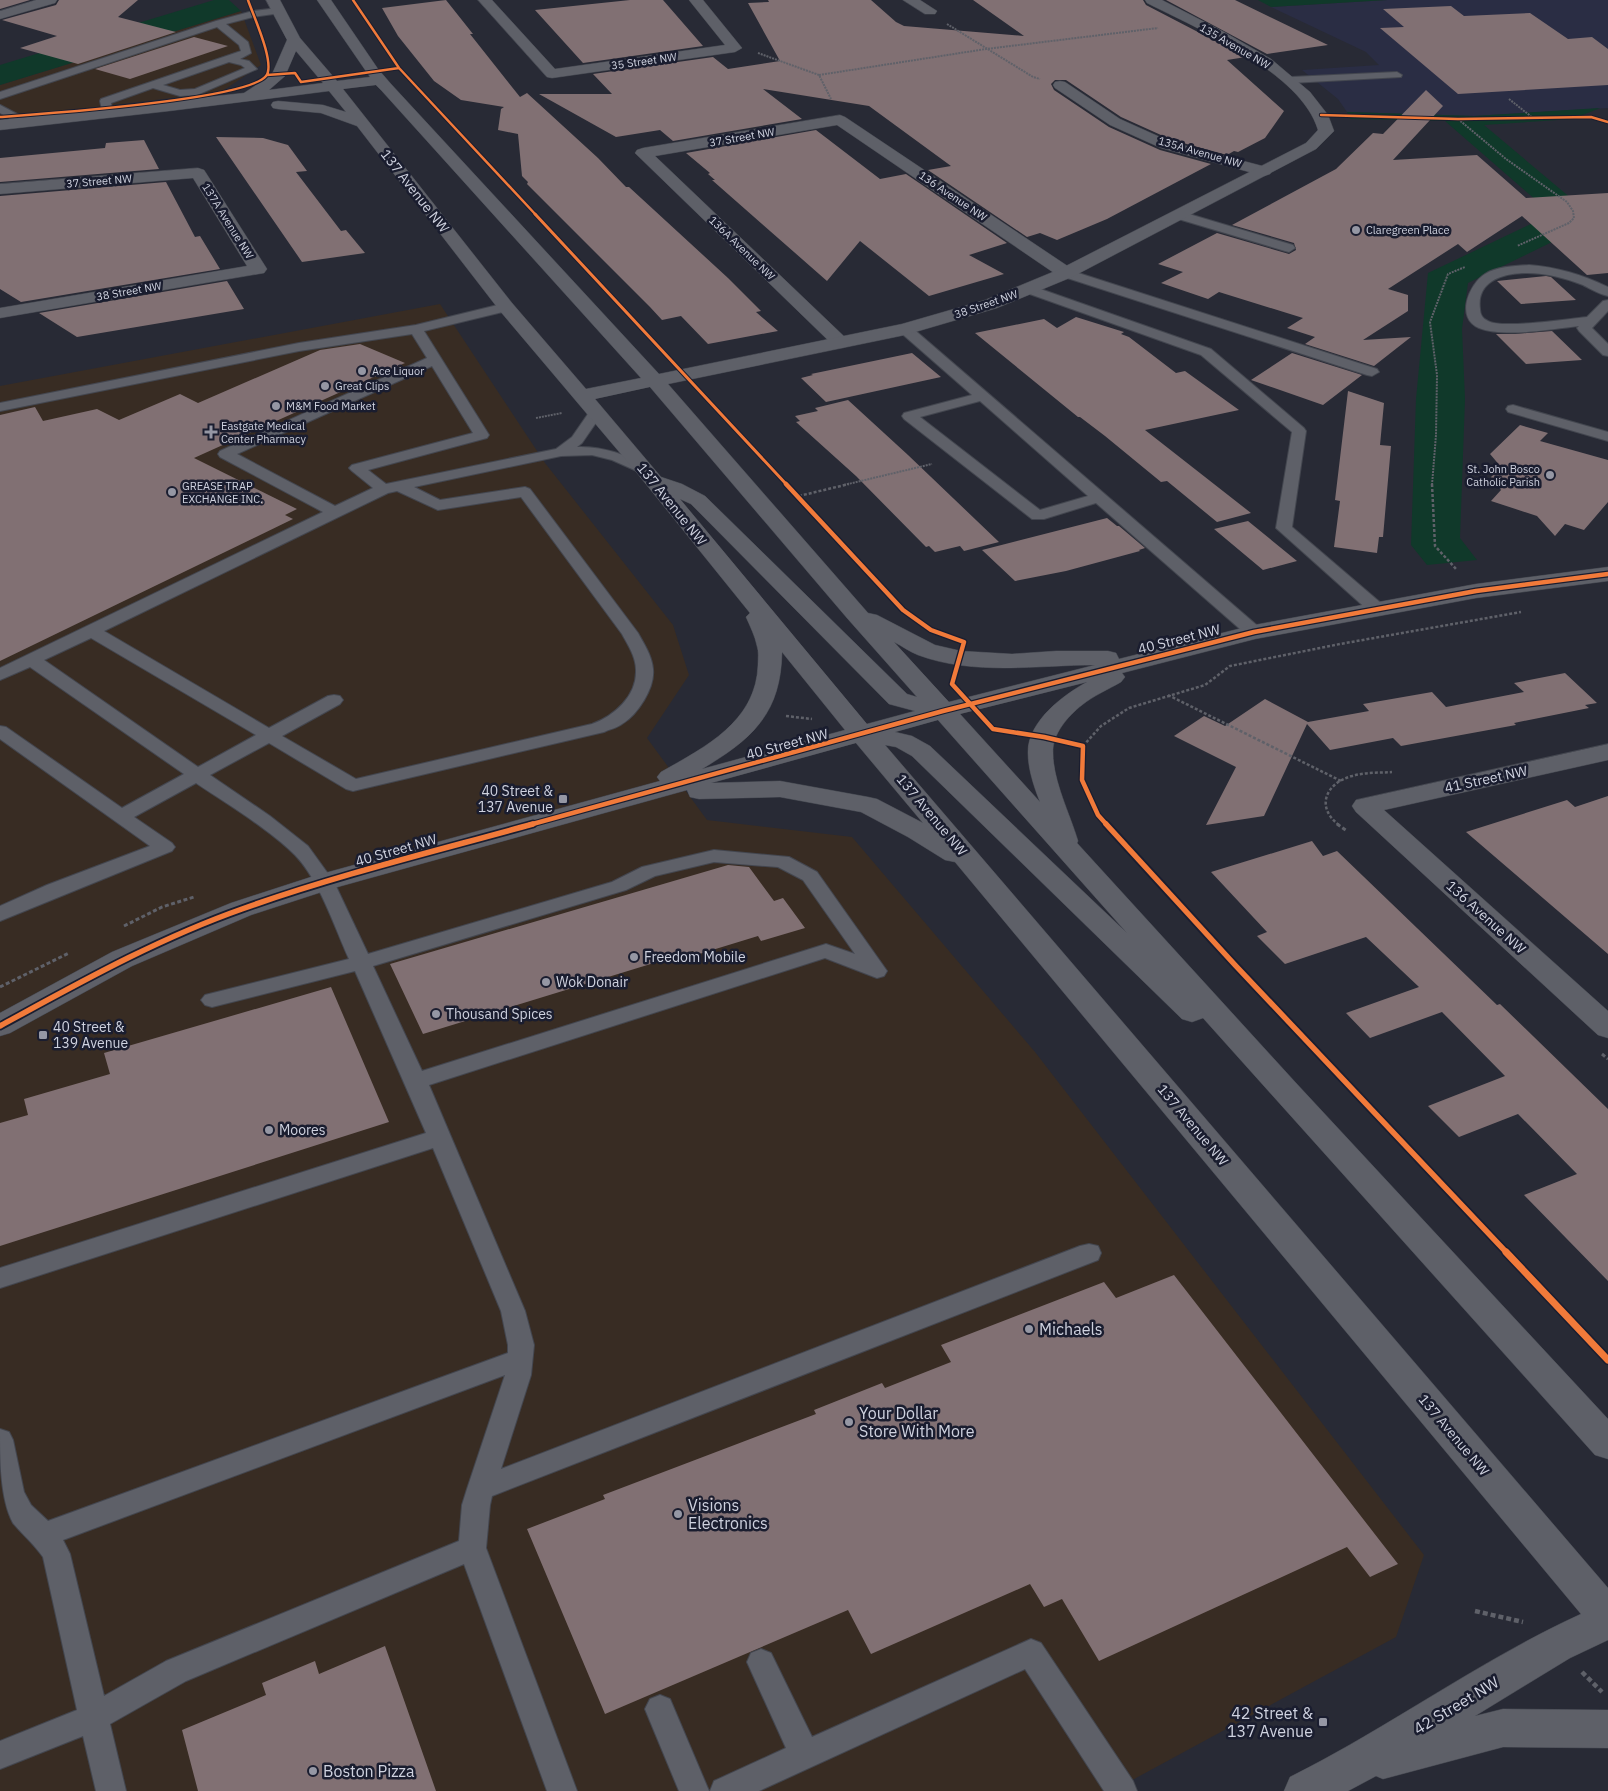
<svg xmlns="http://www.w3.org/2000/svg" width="1608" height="1791" font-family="'IBM Plex Sans',sans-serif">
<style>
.commercial{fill:#382c23}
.built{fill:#2a2d44}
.green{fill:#10392a}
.building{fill:#817073}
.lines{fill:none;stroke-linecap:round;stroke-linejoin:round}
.lane-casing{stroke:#43464f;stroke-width:2}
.street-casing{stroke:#43464f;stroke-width:1}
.secondary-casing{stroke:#43464f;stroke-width:1}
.path-far3{stroke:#5f6169;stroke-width:2;stroke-dasharray:2 1;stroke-linecap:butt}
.path-far2{stroke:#5f6169;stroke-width:2.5;stroke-dasharray:3 2;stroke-linecap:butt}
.path-far1{stroke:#5f6169;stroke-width:3;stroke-dasharray:4 2.5;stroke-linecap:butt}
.path{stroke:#5f6169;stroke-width:4.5;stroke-dasharray:5 3;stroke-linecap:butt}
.lane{fill:#5e6068;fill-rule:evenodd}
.street{fill:#5e6068;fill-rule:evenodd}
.secondary{fill:#5e6068;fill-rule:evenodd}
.cycleway-far4-casing{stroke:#1a1d2f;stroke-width:4.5}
.cycleway-far3-casing{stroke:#1a1d2f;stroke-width:5}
.cycleway-far2-casing{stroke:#1a1d2f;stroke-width:7}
.cycleway-far1-casing{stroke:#1a1d2f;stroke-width:9}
.cycleway-casing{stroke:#1a1d2f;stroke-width:10}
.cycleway-far4{stroke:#f17a3a;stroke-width:2.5}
.cycleway-far3{stroke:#f17a3a;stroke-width:3}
.cycleway-far2{stroke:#f17a3a;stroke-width:4.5}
.cycleway-far1{stroke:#f17a3a;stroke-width:5.5}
.cycleway{stroke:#f17a3a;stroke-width:7}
.poi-dot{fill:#9597a4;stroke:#1a1d2f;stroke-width:2}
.labels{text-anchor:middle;stroke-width:5;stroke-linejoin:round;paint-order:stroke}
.far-street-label{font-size:11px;fill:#cfd2df;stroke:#1a1d2f}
.far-poi-label{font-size:11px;fill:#cfd2df;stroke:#1a1d2f;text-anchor:start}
.street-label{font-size:14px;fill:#cfd2df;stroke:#1a1d2f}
.poi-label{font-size:14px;fill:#cfd2df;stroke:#1a1d2f;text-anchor:start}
.near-poi-label{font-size:16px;fill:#cfd2df;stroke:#1a1d2f;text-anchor:start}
.near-street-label{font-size:16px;fill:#cfd2df;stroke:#1a1d2f}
</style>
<rect width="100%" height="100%" fill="#282a35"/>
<!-- commercial -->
<path class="commercial" d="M241,11L261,65L221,92L39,114L0,116V85Z
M440,304L545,463L673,625L689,675L647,738L707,820L852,837L1035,1052L1424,1555L1396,1637L1112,1791H0V386Z"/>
<!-- built -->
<path class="built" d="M1387,0H1608V108L1474,116L1347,112L1338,99L1302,70L1379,65L1366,52L1271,7Z"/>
<!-- green -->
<path class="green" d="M214,0H229L241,11L0,85V65Z
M1258,0H1387L1271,7Z
M1600,108L1573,119L1484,125L1597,220L1468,283L1462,329L1465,399L1460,538L1477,560L1427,565L1411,545L1416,399L1428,273L1552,214L1445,121L1350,119L1347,112L1474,116Z"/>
<!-- building -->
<path class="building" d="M0,0H30L0,9Z
M59,0H138L118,17L176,32L78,64L20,48L57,36L2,20L56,5Z
M446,0L473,34H470L520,97L527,93L598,158L626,187H629L728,278L761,311L756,312L778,331L708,344L681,316L662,320L650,307L527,184L528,182L522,176L518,134L498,130L501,109L504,107L461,100L434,81L398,36L382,8Z
M630,0H663L703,46L583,63L535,10Z
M768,0H871L896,22L904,26L1024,36L973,0H1143L1146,5L1246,57L1227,60L1284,111L1265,138L1238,152L1234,151L1227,155L1172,140L1121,117L1066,80H1055L1051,84L1054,90L1109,127L1160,150L1211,164L1107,219L1057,240L1040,233L1027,237L928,170L951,166L869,106L763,89L802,119L673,141L660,130L616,137L539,94H612L593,74L713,57L728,69L780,61L748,3L769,2Z
M1166,0H1235L1328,45L1267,54Z
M1451,6L1464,16L1530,13L1568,39L1592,37L1608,49V85L1458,94L1380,28L1404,27L1383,9Z
M194,37L228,46L130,79L95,69Z
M1426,90L1443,106L1393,160L1477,155L1526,198L1608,193V273L1587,275L1522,216L1467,252L1458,244L1388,289L1408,295V311L1363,340L1411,337L1374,366L1305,344L1315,337L1287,328L1303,318L1219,292L1208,299L1161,283L1183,272L1158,264L1217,233L1289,254L1296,250L1294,243L1232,225L1336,169L1373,133L1383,134Z
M816,130L880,179L906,174L1007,243L969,255L1004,274L929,296L860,241L827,281L712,180H715L708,174L710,173L686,153Z
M216,137L263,138L288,145L307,171L296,172L341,231L346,230L365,253L302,262Z
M144,140L159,169L0,182V158L105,148L106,143Z
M166,182L195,237L200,236L220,269L21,302L0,289V196Z
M1546,276L1551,277L1576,300L1521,304L1497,281Z
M227,281L244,309L77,337L39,313Z
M1076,317L1124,332L1121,334L1129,337L1176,373L1185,371L1239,410L1145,430L1251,513L1217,522L1167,481L1161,482L1105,436L1080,417H1078L975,333L1044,319L1057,328Z
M1552,331L1582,360L1526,364L1496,334H1515Z
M360,344L405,363L194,458L297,509L285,515L293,519L0,661V415L35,407L43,421L97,409L119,420L180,394L198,403L320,350Z
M912,353L941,377L826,402L801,378L813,375L811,374Z
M1292,353L1362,375L1323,405L1251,380Z
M1348,391L1384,403L1380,445L1391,446L1383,537H1379L1377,553L1334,547L1340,501L1335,500Z
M848,400L908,455L999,542L964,551L960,546L935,552L929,546L926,547L856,476L796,422L800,421L795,416L818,411L815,408Z
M1520,425L1548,433L1540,441L1608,460V502L1584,530L1565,524L1555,536L1537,516L1491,501L1501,490L1491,477L1501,467L1490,454Z
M1107,518L1117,526H1119L1145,548L1139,550L1140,551L1066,571L1015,581L982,550Z
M1248,521L1297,561L1263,570L1214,529Z
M1565,673L1597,703L1585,705L1589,708L1514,723L1516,725L1401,746L1393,738L1330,750L1307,724L1264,816L1206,825L1236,767L1174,736L1204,716L1225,726L1265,699L1308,722L1369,711L1363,704L1432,692L1446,707L1524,692L1514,683Z
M1608,796V954L1466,832L1567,800L1575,807Z
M1312,841L1323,856L1337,851L1497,1005L1500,1004L1608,1109V1281L1524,1195L1577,1174L1518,1114L1459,1137L1428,1106L1505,1076L1442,1012L1370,1038L1346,1013L1419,987L1366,937L1285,964L1257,936L1267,932L1211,872Z
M728,865L749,867L774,901L783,898L805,928L761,941L758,936L696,955L693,951L423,1034L390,964Z
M331,987L389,1122L0,1246V1123L28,1115L24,1099L110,1074L104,1053Z
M1174,1275L1398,1564L1370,1577L1347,1547L1099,1661L1062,1599L1044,1607L1030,1584L871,1654L848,1610L605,1714L527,1529L605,1499L603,1495L816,1414L814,1410L882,1383L885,1388L951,1362L941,1345L1104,1282L1116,1298Z
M385,1646L436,1791H198L182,1730L266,1695L262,1683L315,1661L319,1674Z"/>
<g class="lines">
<defs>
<path id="lane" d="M278,8L283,11L281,13L253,17L226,24L248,42L251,53L240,59L249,61L257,69L197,95L180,96L153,88L111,103L113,114L108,117L103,114L100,101L101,99L241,51L239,45L217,27L0,99V92L216,21L253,11ZM229,62L241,65L245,68L195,89L180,90L163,85Z
M1397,72L1402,75L1401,77L1291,83L1286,80L1291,77Z
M0,105L19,115L20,117L18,126H10L9,118L0,113Z
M1179,211L1293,245L1295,248L1289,252L1285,251L1175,218L1173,215Z
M1529,265C1557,267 1583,275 1608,287V296C1599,294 1591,289 1583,285C1565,278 1547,273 1527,273C1505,273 1476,280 1480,309C1480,314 1483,319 1488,321C1502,329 1568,319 1587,317L1603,301L1608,300V311L1592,328L1608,344V356L1603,355L1579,331L1577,328L1579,326C1551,329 1505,338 1479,328C1455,318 1469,284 1485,274C1498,266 1515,266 1529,265Z
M1066,269L1377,369L1379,372L1372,376L1367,375L1061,276L1060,273L1061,270Z
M1029,285L1211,349L1304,428L1306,431L1292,527L1382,604L1384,608L1382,612H1370L1276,528L1292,432L1201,355L1024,292L1023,289L1024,286Z
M506,303L511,304L513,307L511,310L424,331L489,435L487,438L368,470L386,484L556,449L572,437L590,411H600L602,414L582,443L577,447C604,446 625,455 649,466L652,469L649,472H639L612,460L592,455L561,456L414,487L440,500L525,487L530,489L638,633C644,644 652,656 653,669C655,688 638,714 622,724C617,728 610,729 604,732L353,791L346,789L269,743L210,775L270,816L308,846L334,882L368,954L612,882L642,867L714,850L789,857L817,872L887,971L884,976L877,978L825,958L429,1085L525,1311L534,1345L531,1375L501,1469L1080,1246L1089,1244L1098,1246L1101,1253L1098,1260L492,1496L490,1505L486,1548L577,1791H547L464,1564L186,1681L110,1724L126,1791H96L83,1736L0,1769V1741L77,1710L43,1557C34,1544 23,1535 13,1523C0,1499 0,1458 0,1429L9,1432L13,1440L24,1492L31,1505L48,1521L508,1353V1345L501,1311L433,1148L0,1288V1268L426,1133L355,971L212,1007L205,1005L201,1000L205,995L349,959C334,926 320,881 295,855C269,829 227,804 196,783L134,817L172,843L175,847L172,851L0,921V906L47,885L150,846L0,739V726L6,727L122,808L184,774L30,667L0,680V668L323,512L220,457L218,454L220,451L427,358L412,334L299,351L0,411V403L299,343L416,325ZM432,366L473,433L352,465L349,468L352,471L373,488L335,506L237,454ZM397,491L438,510L521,497L622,634C628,645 636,657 636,670C637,696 614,716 592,724L356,779L282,736L340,704L343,700L340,696L334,695L328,696L269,728L104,631L388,493ZM91,638L256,735L198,767L44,660ZM714,862L778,867L803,880L855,954L826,944L422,1071L373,966L626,890L655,876ZM505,1375L467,1489L462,1505L459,1541L166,1661L104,1696L70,1554L63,1540Z
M905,325L910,326L1260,628L1262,632L1260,636H1248L1096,503L1044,519H1032L904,419L902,416L904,413L972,395L900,332L898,329ZM980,401L1088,496L1040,510L920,417Z
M1513,405L1608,432V441L1508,412L1506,409L1508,406Z
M1031,1639L1041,1643L1133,1781L1137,1791H1104L1025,1669L759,1791H710L714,1781L786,1748L747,1662L751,1653L761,1649L771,1653L812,1737Z
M660,1695L670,1699L709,1791H679L645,1709L650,1699Z"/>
<path id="street" d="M36,0H57L55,3L0,19V11Z
M478,0H492L555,69L725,45L689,0H703L742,48L735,52L552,78L547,77Z
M903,0H920L937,11L935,14H925Z
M1060,81L1065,82L1120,119L1171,142L1270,168L1272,171L1270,174L1264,176L1161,148L1110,125L1055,88L1053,85L1055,82Z
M840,115L845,117L1072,269L1075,273L1072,277L1066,278L1060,277L837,125L655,156L850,342L848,346L841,348L834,346L635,153L637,150L643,148Z
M198,168L204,170L206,173L267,269L264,273L0,318V308L247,266L193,178L0,194V184Z
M1608,744V760L1384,810L1608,1011V1038L1598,1035L1356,812L1352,806L1356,800Z"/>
<path id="secondary" d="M266,0H280L300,38L337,81L370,77L317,0H331L378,69L391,84L659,374L902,324L985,300L1060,269L1306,143L1318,130C1301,72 1198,29 1147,3L1145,0H1162L1224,32L1271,59L1310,92L1328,115L1334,131L1316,149L1072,277L997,308L905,335L668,384L868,613L877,615L935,645L961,651L1012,654L1056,651H1108L1116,653L1119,659L1254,625L1476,584L1608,567V581L1476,598L1255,639L1122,673L1125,677L1121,682C1109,689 1093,696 1082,705C1068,716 1052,734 1053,753C1053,781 1070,814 1078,841L1077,843L1296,1083L1608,1419V1459L1595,1455L1203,1018L1192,1022L1182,1019L912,756L896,747L885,745L1608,1588V1640L1570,1658L1475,1716L1503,1709L1608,1710V1748L1503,1747L1383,1779L1376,1776L1348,1791H1284L1290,1777C1390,1727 1480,1660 1581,1614L955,862L945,860L908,837L861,812L780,797L699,799L690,797L687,790L334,888L251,915L132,966L10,1033L0,1036V1013L112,952L231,903L314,876L660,781L657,777L661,772C705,747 756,722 758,665C758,658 759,652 757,646C755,636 750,626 746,617L750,613L637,473L500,311L357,126L321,113L278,109L273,108L271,105L273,102L278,101L323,105L346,112L329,91L169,111L0,130V120L244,93L264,80L273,72L287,40ZM296,51L323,83L269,90L285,76ZM376,85L381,90L641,378L586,389L512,303L343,89ZM650,387L847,618L917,697L907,694L705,496L682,484L661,477L595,399ZM680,499L691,504L889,704L915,711L867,724ZM894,642C902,646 910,652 918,655C974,676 1038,665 1095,665L949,702ZM782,652L845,730L702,769C752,739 781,714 782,652ZM1087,682C1063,695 1027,722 1028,753C1028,769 1034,787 1040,802L960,714ZM938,720L1127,933L930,746L912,736L895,732ZM856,743L923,823L877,799L868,797L780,781L711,783Z"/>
</defs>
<!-- lane casing -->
<use href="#lane" class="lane-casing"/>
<!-- street casing -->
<use href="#street" class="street-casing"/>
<!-- secondary casing -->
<use href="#secondary" class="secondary-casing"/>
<!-- path-far3 -->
<path class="path-far3" d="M947,24L1033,77L1040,79
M758,53L819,75L831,99
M819,75L986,49L1158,28
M1509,99L1533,118
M1458,119L1506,159L1567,202L1573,211L1574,218L1569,223L1517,246
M536,418L562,413
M844,485L932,464
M1432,485L1436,435L1437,375L1430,322L1448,274L1465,267"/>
<!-- path-far2 -->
<path class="path-far2" d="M1432,484L1435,546L1457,570
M799,496L849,484
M1168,695L1341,781
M786,716L812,719
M1083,746L1101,726L1129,708L1205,685L1230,666L1340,644L1521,612
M1339,825C1315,807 1326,783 1352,776C1365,772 1379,773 1392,772"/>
<!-- path-far1 -->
<path class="path-far1" d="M1337,824L1347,831
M124,926L162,907L194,897
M0,987L69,953
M1602,1054L1608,1059"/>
<!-- path -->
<path class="path" d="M1475,1611L1523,1622
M1582,1672L1602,1692"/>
<!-- lane -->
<use href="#lane" class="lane"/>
<!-- street -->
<use href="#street" class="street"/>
<!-- secondary -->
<use href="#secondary" class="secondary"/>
<defs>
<path id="cycleway-far4" d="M353,0L399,68L536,215
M267,75L295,73L301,82L399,68
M1321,115L1458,119L1591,117L1608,122
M0,117C41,114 246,100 266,76C276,64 253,15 248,0"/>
<path id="cycleway-far3" d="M535,214L787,485"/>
<path id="cycleway-far2" d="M786,484L903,610L931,630L964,642L952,684L993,729L1044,737L1083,746L1082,780L1098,815L1107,825
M529,825L943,711L1254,632L1476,591L1608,574"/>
<path id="cycleway-far1" d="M1106,824L1235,965L1507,1253
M0,1026C79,983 157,939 242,909C337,875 436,851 533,824"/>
<path id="cycleway" d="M1506,1252L1608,1360"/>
</defs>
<!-- cycleway-far4 casing -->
<use href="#cycleway-far4" class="cycleway-far4-casing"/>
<!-- cycleway-far3 casing -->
<use href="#cycleway-far3" class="cycleway-far3-casing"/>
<!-- cycleway-far2 casing -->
<use href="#cycleway-far2" class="cycleway-far2-casing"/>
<!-- cycleway-far1 casing -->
<use href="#cycleway-far1" class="cycleway-far1-casing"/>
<!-- cycleway casing -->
<use href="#cycleway" class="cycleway-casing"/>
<!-- cycleway-far4 -->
<use href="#cycleway-far4" class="cycleway-far4"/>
<!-- cycleway-far3 -->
<use href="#cycleway-far3" class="cycleway-far3"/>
<!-- cycleway-far2 -->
<use href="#cycleway-far2" class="cycleway-far2"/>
<!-- cycleway-far1 -->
<use href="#cycleway-far1" class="cycleway-far1"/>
<!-- cycleway -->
<use href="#cycleway" class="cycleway"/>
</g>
<!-- markers -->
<g class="poi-dot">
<circle cx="1356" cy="230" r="5"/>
<circle cx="362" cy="371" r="5"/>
<circle cx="325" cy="386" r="5"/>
<circle cx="276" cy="406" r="5"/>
<path d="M208.5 424.5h5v5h5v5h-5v5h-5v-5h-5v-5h5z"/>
<circle cx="1550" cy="475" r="5"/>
<circle cx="172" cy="492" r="5"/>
<rect x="558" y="794" width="10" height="10" rx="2.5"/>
<circle cx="634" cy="957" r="5"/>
<circle cx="546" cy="982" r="5"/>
<circle cx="436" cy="1014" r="5"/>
<rect x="38" y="1030" width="10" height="10" rx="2.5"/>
<circle cx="269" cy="1130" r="5"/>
<circle cx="1029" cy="1329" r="5"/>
<circle cx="849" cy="1422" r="5"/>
<circle cx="678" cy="1514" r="5"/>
<rect x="1318" y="1717" width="10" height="10" rx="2.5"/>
<circle cx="313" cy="1771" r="5"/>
</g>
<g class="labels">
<!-- far-street labels -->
<g class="far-street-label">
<text transform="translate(1235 46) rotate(30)" y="4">135 Avenue NW</text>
<text transform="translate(644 61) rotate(-8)" y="4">35 Street NW</text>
<text transform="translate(742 137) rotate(-10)" y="4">37 Street NW</text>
<text transform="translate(1200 152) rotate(16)" y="4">135A Avenue NW</text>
<text transform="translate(99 181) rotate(-5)" y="4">37 Street NW</text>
<text transform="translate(953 196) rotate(34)" y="4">136 Avenue NW</text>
<text transform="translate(228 221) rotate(58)" y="4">137A Avenue NW</text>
<text transform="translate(742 248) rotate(44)" y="4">136A Avenue NW</text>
<text transform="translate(129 291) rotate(-10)" y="4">38 Street NW</text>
<text transform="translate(986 304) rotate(-19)" y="4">38 Street NW</text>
</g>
<!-- far-poi labels -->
<g class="far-poi-label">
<text x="1366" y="234">Claregreen Place</text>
<text x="372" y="375">Ace Liquor</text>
<text x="335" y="390">Great Clips</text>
<text x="286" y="410">M&amp;M Food Market</text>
<text x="221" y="430">Eastgate Medical<tspan x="221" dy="13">Center Pharmacy</tspan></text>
<text x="1540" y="473" text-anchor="end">St. John Bosco<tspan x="1540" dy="13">Catholic Parish</tspan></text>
<text x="182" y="490">GREASE TRAP<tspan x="182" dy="13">EXCHANGE INC.</tspan></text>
</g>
<!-- street labels -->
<g class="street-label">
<text transform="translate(415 191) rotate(52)" y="5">137 Avenue NW</text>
<text transform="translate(672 504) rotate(51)" y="5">137 Avenue NW</text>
<text transform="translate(1179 639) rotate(-14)" y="5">40 Street NW</text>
<text transform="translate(787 744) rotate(-15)" y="5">40 Street NW</text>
<text transform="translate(1486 779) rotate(-12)" y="5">41 Street NW</text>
<text transform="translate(932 815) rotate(50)" y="5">137 Avenue NW</text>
<text transform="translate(396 850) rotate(-16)" y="5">40 Street NW</text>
<text transform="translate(1486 917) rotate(42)" y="5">136 Avenue NW</text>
<text transform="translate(1193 1125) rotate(50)" y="5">137 Avenue NW</text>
<text transform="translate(1454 1435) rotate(50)" y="5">137 Avenue NW</text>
</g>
<!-- poi labels -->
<g class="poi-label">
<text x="553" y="796" text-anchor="end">40 Street &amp;<tspan x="553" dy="16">137 Avenue</tspan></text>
<text x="644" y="962">Freedom Mobile</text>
<text x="556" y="987">Wok Donair</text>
<text x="446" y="1019">Thousand Spices</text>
<text x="53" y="1032">40 Street &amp;<tspan x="53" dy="16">139 Avenue</tspan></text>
<text x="279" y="1135">Moores</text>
</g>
<!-- near-poi labels -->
<g class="near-poi-label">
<text x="1039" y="1335">Michaels</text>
<text x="859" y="1419">Your Dollar<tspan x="859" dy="18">Store With More</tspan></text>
<text x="688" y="1511">Visions<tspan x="688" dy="18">Electronics</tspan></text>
<text x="1313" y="1719" text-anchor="end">42 Street &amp;<tspan x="1313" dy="18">137 Avenue</tspan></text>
<text x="323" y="1777">Boston Pizza</text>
</g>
<!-- near-street labels -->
<g class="near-street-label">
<text transform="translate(1456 1705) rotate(-31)" y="6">42 Street NW</text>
</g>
</g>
</svg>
